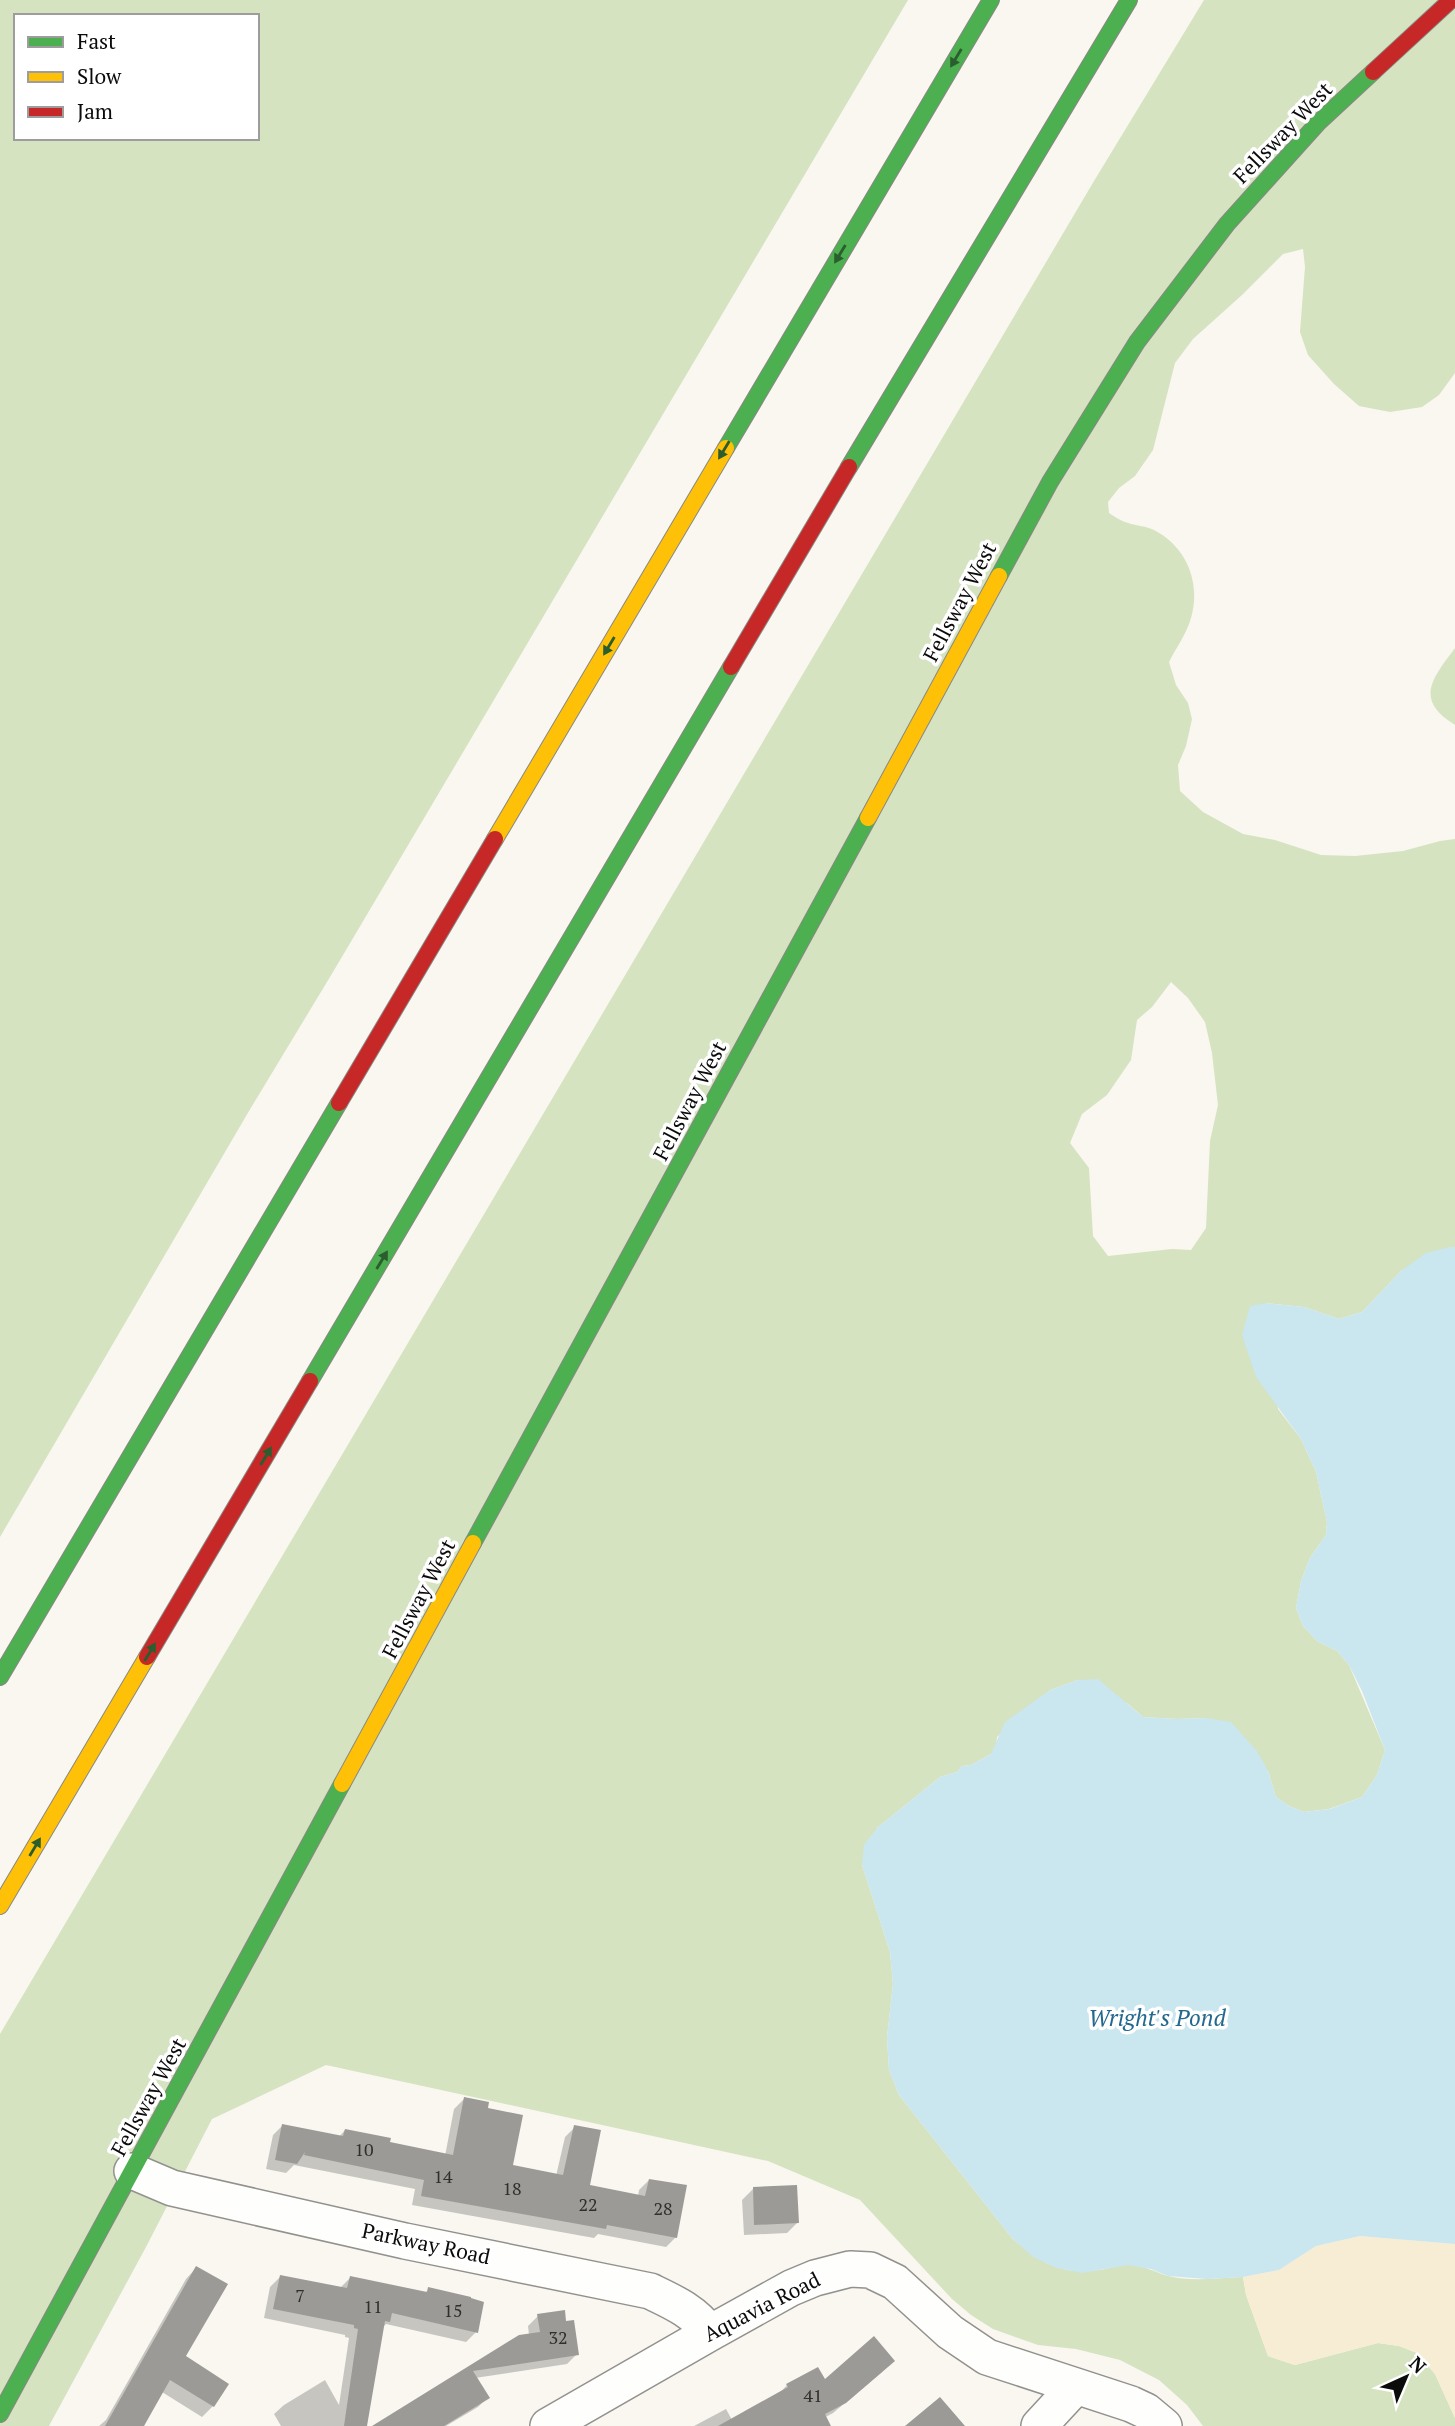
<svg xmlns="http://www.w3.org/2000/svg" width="1455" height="2426" font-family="'PT Serif',serif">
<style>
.forest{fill:#d5e3c1;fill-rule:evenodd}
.sand{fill:#f6edd4}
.water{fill:#cae6ef}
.shadow{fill:#0003}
.building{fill:#9c9a96}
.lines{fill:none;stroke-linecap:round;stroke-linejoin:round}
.street-casing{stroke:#92918e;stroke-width:38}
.fast-casing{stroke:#898885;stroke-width:18}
.slow-casing{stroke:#898885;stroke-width:18}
.jam-casing{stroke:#898885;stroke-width:18}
.street{stroke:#fefefd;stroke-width:35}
.fast{stroke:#4caf50;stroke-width:16}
.slow{stroke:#ffc107;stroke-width:16}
.jam{stroke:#c62828;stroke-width:16}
.oneway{fill:#2c5d2e}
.labels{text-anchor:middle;stroke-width:7;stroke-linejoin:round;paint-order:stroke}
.number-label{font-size:18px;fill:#2f2f2e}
.street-label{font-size:21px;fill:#0b0b0b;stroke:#fff}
.water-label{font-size:23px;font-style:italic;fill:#22688f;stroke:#fff}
</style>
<rect width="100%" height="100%" fill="#f9f7f0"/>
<!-- forest -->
<path class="forest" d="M0,0H908L333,972L249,1111L0,1537ZM16,16H257V138H16Z
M1204,0H1455V373L1439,395L1422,407L1390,412L1359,406L1334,384L1308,355L1300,332L1305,267L1303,249L1283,254L1242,295L1193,339L1175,363L1153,450L1135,476L1119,488L1108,502L1109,513C1115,517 1121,521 1128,523C1137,526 1146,526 1154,530C1187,547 1201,583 1191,618C1187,633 1176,648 1169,662L1176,685L1188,703L1192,719L1186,746L1178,765L1180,791L1203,812L1243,834L1275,840L1321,855L1355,856L1403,851L1440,841L1455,839V1247H1450L1401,1271L1362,1312L1339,1319L1304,1307L1266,1303L1278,1409L1301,1439L1316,1472L1327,1522L1326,1535L1310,1558L1301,1581L1296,1608L1303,1626L1317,1641L1337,1651L1349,1665L1385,1750L1377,1775L1362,1797L1329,1809L1304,1812L1289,1806L1276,1797L1268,1771L1206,1718L1177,1719L1143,1717L1128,1704L1078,1680L1050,1690L997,1737L996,1748L991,1754L971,1765L962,1766L957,1772L940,1777L877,1828L862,1865L890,1952L893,1984L887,2037L889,2070L899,2095L1012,2238C1039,2262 1062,2276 1099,2270C1110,2269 1121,2264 1131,2265C1145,2266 1155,2272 1168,2276C1191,2282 1219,2278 1243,2277L1246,2295L1268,2356L1295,2365L1378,2343L1399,2346L1417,2353L1435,2374L1455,2418V2426H1203L1187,2405L1159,2380L1120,2360L1076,2349L1038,2345L993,2329L971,2315L952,2299L860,2200L768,2161L326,2065L212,2119L146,2247L49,2426H0V2034L1094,181ZM1171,982L1188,998L1205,1022L1212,1053L1218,1105L1210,1141L1206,1228L1191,1250L1172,1249L1108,1256L1093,1236L1089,1168L1070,1143L1082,1114L1107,1095L1131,1060L1137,1020L1152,1007Z
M1455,648V725C1414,700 1432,679 1455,648Z"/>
<!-- sand -->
<path class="sand" d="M1360,2236L1455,2244V2418L1435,2374L1417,2353L1399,2346L1378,2343L1295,2365L1268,2356L1246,2295L1243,2277L1279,2270L1316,2246Z"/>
<!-- water -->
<path class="water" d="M1450,1247H1455V2244L1360,2236L1316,2246L1279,2270L1243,2277L1207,2279L1168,2276L1151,2269L1128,2265L1082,2273L1057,2268L1033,2257L1012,2238L899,2095L889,2070L887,2037L893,1984L890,1952L862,1865L864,1845L877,1828L940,1777L957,1772L962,1766L971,1765L991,1754L1005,1722L1050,1690L1078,1680L1098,1679L1143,1717L1177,1719L1206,1718L1231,1722L1257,1751L1268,1771L1276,1797L1289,1806L1304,1812L1330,1809L1362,1797L1377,1775L1385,1750L1362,1691L1349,1665L1337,1651L1317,1641L1303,1626L1296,1608L1301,1581L1310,1558L1326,1535L1327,1522L1316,1472L1301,1439L1256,1377L1242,1335L1250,1306L1266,1303L1304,1307L1339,1319L1362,1312L1401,1271L1426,1253Z"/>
<!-- shadow -->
<path class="shadow" d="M464,2099L485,2110L510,2167L556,2176L565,2137L575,2127L588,2186L638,2196L639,2190L649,2180L676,2237L666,2247L598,2234L594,2238L412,2205L415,2189L294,2165L286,2173L266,2169L273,2135L283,2125L339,2137L345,2130L388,2144L445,2156L454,2109Z
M753,2189L798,2222L787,2233L744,2235L742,2200Z
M196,2268L184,2357L213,2406L202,2417L162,2392L142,2426H99L106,2420L186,2279Z
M280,2277L340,2288L350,2278L425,2293L429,2289L476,2332L466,2342L386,2324L382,2328L365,2426H281L274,2414L284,2405L325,2380L339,2405L349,2338L345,2337V2335L264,2318L270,2287Z
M538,2316L565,2323L577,2354L567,2364L475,2378L488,2397L478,2407L446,2426H376L529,2335L528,2326Z
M882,2372L833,2413L809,2426H694L726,2409L732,2420L779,2394L787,2385Z"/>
<!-- building -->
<path class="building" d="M464,2097L489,2102L488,2108L523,2115L513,2165L563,2175L574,2125L601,2130L590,2185L645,2196L649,2179L687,2185L677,2238L607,2225L606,2229L421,2196L424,2180L304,2155L305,2152L297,2164L275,2160L282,2124L343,2136L345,2129L391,2138L390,2142L453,2155Z
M797,2185L799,2223L754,2225L753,2187Z
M196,2266L228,2284L186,2356L229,2384L214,2407L170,2380L144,2426H105Z
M280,2275L347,2288L350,2276L427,2292L428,2287L471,2297V2298L484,2302L478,2333L392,2313L390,2322L385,2321L367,2426H344L358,2329L354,2328V2325L273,2309Z
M565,2310L566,2321L574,2320L579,2355L473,2371L490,2398L444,2426H372L519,2335L540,2332L537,2314Z
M874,2336L895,2361L846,2403L825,2414L831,2426H718L788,2387L786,2384L818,2367L825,2379Z
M940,2397L965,2426H905Z"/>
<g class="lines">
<defs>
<path id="street" d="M132,2171L172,2188L405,2241L650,2291C673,2302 694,2311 710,2333
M548,2426L710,2333L791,2288L815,2278L850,2269L870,2270L895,2282L950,2332L987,2357L1131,2404L1146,2411L1164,2426
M1039,2426L1076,2386"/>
<path id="fast" d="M726,448L991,0
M849,467L1129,0
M999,576L1050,482L1137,342L1227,224L1318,123L1373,72
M310,1381L731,667
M473,1543L868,818
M0,1677L339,1103
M0,2414L342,1784"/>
<path id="slow" d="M868,818L999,576
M495,839L726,448
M342,1784L473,1543
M0,1906L147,1657"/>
<path id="jam" d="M1373,72L1451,0
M731,667L849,467
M339,1103L495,839
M147,1657L310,1381"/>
</defs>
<!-- street casing -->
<use href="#street" class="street-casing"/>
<!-- fast casing -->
<use href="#fast" class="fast-casing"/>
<!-- slow casing -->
<use href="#slow" class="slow-casing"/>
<!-- jam casing -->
<use href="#jam" class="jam-casing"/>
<!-- street -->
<use href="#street" class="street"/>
<!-- fast -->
<use href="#fast" class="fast"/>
<!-- slow -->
<use href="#slow" class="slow"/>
<!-- jam -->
<use href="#jam" class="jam"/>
</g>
<!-- one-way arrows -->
<defs><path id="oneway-solid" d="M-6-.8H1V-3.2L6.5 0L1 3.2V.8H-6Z" transform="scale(1.75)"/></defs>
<g class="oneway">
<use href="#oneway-solid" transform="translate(956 58) rotate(121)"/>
<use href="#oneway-solid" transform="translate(840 254) rotate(121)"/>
<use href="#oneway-solid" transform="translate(724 450) rotate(121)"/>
<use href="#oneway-solid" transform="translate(609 646) rotate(121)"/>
<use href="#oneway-solid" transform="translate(382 1260) rotate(-59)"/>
<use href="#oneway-solid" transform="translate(266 1456) rotate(-59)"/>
<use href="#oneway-solid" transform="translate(150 1652) rotate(-59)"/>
<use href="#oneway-solid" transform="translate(35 1847) rotate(-59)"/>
</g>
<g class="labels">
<!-- number labels -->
<g class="number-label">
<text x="364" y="2156">10</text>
<text x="443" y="2183">14</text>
<text x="512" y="2195">18</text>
<text x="588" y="2211">22</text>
<text x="663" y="2215">28</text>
<text x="300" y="2302">7</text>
<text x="373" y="2313">11</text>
<text x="453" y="2317">15</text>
<text x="558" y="2344">32</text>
<text x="813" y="2402">41</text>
</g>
<!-- street labels -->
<g class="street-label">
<text transform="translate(1283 133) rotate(-46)" y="7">Fellsway West</text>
<text transform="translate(960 602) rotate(-62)" y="7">Fellsway West</text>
<text transform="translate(690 1101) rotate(-62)" y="7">Fellsway West</text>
<text transform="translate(419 1599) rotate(-62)" y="7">Fellsway West</text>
<text transform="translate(149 2097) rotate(-61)" y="7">Fellsway West</text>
<text transform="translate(426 2244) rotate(12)" y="7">Parkway Road</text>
<text transform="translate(762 2307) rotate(-27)" y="7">Aquavia Road</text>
</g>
<!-- water labels -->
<g class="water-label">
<text x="1157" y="2026">Wright's Pond</text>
</g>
</g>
<!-- legend -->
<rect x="14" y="14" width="245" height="126" fill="#ffffff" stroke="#9d9d9d" stroke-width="2"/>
<rect x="28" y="37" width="35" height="10" fill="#4caf50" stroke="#9d9d9d" stroke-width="2"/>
<text x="77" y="49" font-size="21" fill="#0b0b0b">Fast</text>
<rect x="28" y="72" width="35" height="10" fill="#ffc107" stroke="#9d9d9d" stroke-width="2"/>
<text x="77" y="84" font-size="21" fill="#0b0b0b">Slow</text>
<rect x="28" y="107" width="35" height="10" fill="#c62828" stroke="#9d9d9d" stroke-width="2"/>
<text x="77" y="119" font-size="21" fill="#0b0b0b">Jam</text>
<!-- north arrow -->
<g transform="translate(1406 2377) rotate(44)" stroke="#ffffff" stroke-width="5" paint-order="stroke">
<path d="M0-5L12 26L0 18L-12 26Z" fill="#0b0b0b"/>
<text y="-10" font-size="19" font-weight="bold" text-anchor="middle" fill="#0b0b0b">N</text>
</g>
</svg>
